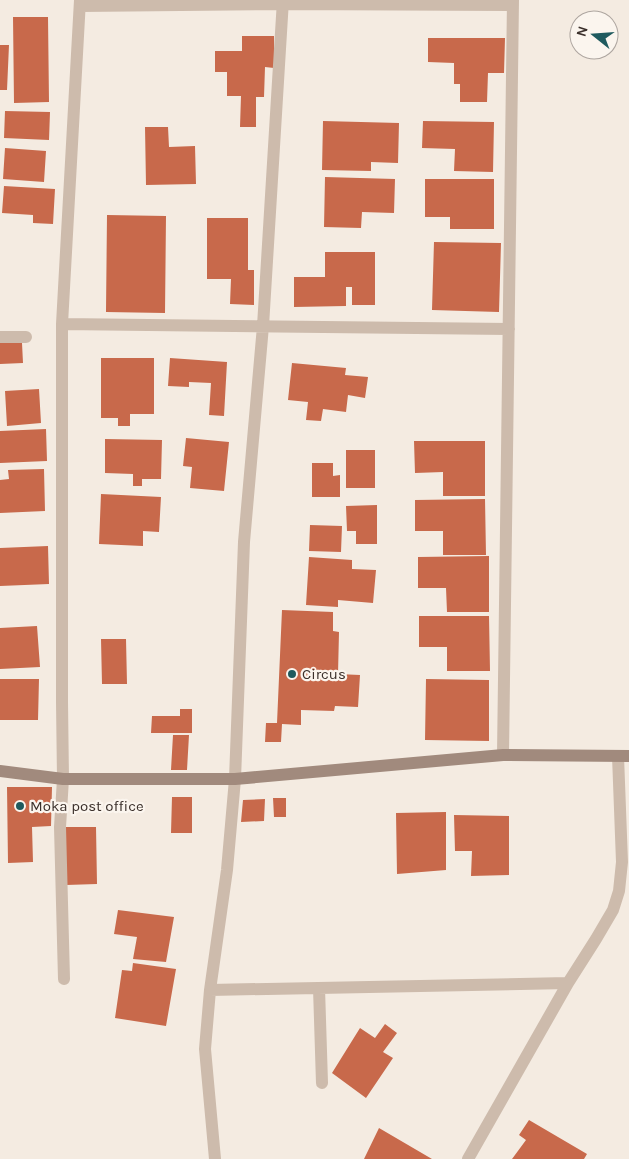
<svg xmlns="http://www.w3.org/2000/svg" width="629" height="1159" font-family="Karla,sans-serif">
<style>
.building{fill:#c8694b}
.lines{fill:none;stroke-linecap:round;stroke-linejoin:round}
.street{stroke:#cdbbac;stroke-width:12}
.secondary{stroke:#a18a7d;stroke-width:12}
.poi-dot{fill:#1f5a5e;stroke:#fbf5ee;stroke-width:2}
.labels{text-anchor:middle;stroke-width:4.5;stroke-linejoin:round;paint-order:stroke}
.poi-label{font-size:15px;fill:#3b302b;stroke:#fbf5ee;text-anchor:start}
</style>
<rect width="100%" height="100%" fill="#f4ebe1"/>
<!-- building -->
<path class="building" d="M13,17H48L49,102L14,103Z
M242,36H274V68L265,67L264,97H256V127H240L241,96H227V72H215V51H242Z
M428,38H505L504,73H488L487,102H460V84H454V63L428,62Z
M0,45H9L7,90H0Z
M5,111L50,112L49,140L4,138Z
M323,121L399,123L398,163L371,162V171L322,170Z
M423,121L494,122L493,172L454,171L455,149L422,148Z
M145,127H168L169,147L195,146L196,184L146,185Z
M5,148L46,151L44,182L3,179Z
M325,177L395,179L394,213L362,212L361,228L324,227Z
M425,179H494V229H450V217H425Z
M4,186L55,189L53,224L33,223V215L2,213Z
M107,215L166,216L165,313L106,312Z
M207,218H248V270H254V305L230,304L231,279H207Z
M434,242L501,243L499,312L432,310Z
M325,252H375V305H352V287H346V306L294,307V277H325Z
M0,343H22L23,363L0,364Z
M101,358H154V414H130V426H118V418H101Z
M170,358L227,362L224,416L209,415L211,383L189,382V387L168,386Z
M292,363L346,368L345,375L368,377L365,398L348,395L346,412L323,409L321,421L306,420L308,402L288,400Z
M39,389L41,423L7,426L5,391Z
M46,429L47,461L0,463V431Z
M186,438L229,442L224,491L190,488L192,467L183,466Z
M105,439L162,440L161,479H142V486H133V474L105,473Z
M414,441H485V496H443V472L415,473Z
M346,450H375V488H346Z
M312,463H333V476L340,475V497H312Z
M44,469L45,511L0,513V480L9,479L8,470Z
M101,494L161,497L159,532L143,531V546L99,544Z
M485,499L486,555H443V531H415V500Z
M377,505V544H356V531H347L346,506Z
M310,525L342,526L341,552L309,551Z
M48,546L49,584L0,586V548Z
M489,556V612H447L446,588H418V557Z
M309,557L352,560V569L376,570L373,603L338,600V607L306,605Z
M282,610L333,612V631L339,632L338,674L360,675L358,707L335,706L334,711L301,710V725L282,724L281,742H265L266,723H277Z
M419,616H489L490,671H447V647H419Z
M37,626L40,667L0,669V628Z
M101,639H126L127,684H102Z
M0,679H39L38,720H0Z
M426,679L489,680V741L425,740Z
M180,709H192V733H151L152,716H180Z
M173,735H189L187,770H171Z
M7,787H52L51,826L32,827L33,862L8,863Z
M172,797H192V833H171Z
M273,798H286V817H274Z
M265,799L264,821L241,822L243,800Z
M446,812V870L397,874L396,813Z
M454,815L509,816V875L471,876L472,851H455Z
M66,827H96L97,884L66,885Z
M118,910L174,917L166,962L133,959L137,937L114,934Z
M133,963L176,969L166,1026L115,1018L122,970L132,971Z
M385,1024L397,1033L383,1052L393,1058L366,1098L332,1073L360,1028L375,1038Z
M529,1120L587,1154L584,1159H512L526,1140L519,1135Z
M379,1128L432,1159H364Z"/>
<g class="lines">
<!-- street -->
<path class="street" d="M80,6L283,4L513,5
M62,324L509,329
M0,337H26
M503,755L513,0
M64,979L60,827L63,779L62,702V324L80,0
M319,988L322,1083
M210,990L568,983
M215,1159L205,1049L210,990L227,870L235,779L244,542L263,326L283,0
M468,1159L568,983L596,939L613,910L619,891L622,862L618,756"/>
<!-- secondary -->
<path class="secondary" d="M0,771L63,779H235L503,755L629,756"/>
</g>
<!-- markers -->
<g class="poi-dot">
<circle cx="292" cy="674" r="5"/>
<circle cx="20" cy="806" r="5"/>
</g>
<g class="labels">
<!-- poi labels -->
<g class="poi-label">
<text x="302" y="679">Circus</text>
<text x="30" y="811">Moka post office</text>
</g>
</g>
<!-- north arrow -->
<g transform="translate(594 35) rotate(287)"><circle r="24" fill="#fbf5ee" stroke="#aea6a0"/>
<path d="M0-4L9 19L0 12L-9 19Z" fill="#1f5a5e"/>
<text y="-8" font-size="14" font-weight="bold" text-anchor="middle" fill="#3b302b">N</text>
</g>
</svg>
